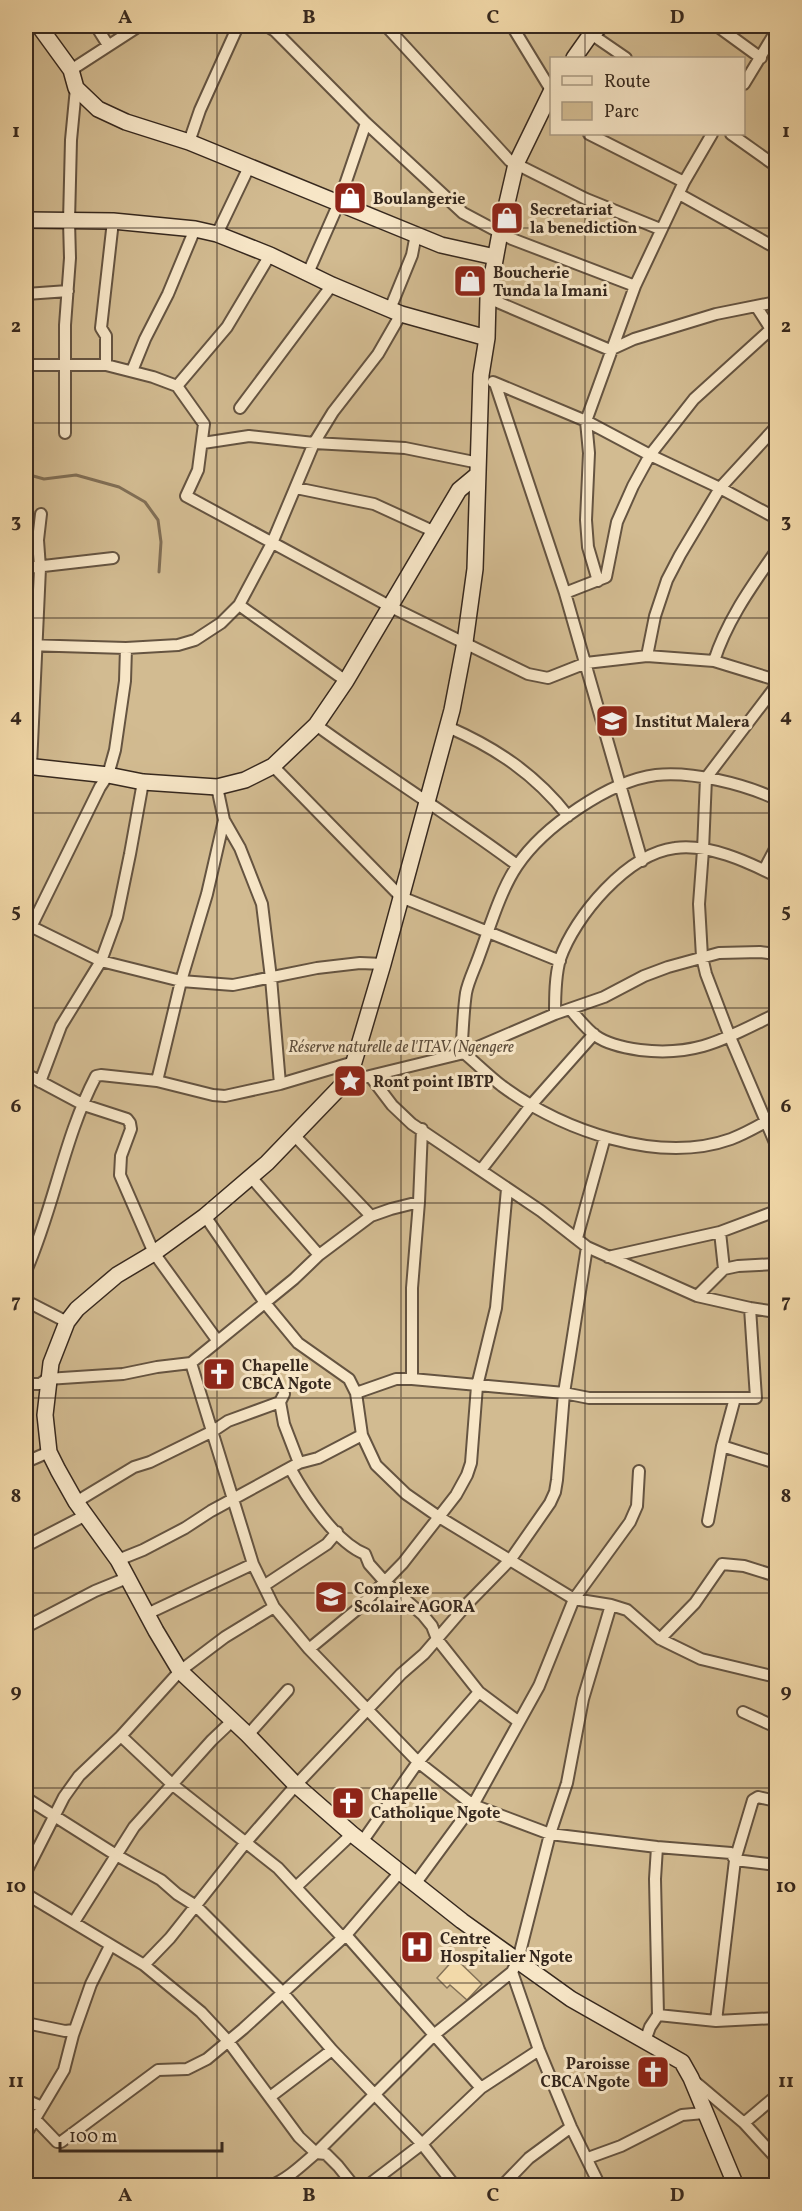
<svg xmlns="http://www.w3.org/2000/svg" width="802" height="2211" font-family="Vollkorn,serif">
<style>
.green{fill:#d2bb91;stroke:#847258;stroke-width:1.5;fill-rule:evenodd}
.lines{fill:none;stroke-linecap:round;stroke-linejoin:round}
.stream{stroke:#806e55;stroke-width:3}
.street-casing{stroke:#655441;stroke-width:14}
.secondary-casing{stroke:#36281e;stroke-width:18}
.street{stroke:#f7e6c7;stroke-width:10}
.secondary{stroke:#f7e6c7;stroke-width:15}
.grid{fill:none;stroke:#36281e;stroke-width:1.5;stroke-opacity:0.55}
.labels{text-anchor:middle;stroke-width:6;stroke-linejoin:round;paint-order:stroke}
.poi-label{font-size:16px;font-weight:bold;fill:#36281e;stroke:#f7e6c7;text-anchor:start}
.park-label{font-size:16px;font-style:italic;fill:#5d4d3b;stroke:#f7e6c7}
.neatline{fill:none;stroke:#36281e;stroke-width:2}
.grid-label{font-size:20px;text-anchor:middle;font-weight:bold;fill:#36281e}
</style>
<rect width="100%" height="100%" fill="#f2d9a9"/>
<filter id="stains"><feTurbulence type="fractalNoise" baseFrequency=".00333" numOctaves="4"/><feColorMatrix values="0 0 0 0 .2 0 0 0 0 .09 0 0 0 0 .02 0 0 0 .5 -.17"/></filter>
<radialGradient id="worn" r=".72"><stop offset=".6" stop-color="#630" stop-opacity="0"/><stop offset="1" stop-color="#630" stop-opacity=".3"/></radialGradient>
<!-- green -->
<path class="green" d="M26,26H776V2185L26,2186ZM552,58H744V134H552ZM455,1958L482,1984L467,2000L450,1985L447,1988L437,1978Z"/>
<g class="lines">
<!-- stream -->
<path class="stream" d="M26,474L44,479L76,475L119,487L145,502L158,520L161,542L159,572"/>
<defs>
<path id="street" d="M96,26L108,45
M267,26L275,31L366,123L463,213L512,239L635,286
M386,26L510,161L586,199L660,229
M512,26L551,90
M717,26L761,58
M591,34L626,58
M71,70L139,26
M744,84L776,31
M589,134L684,182
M731,134L776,166
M189,142L200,110L238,26
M679,194L776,248
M217,234L249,167
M308,273L338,205L366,123
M26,294L68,291
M488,298L610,350L634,339L716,314L776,302
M756,306L776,337
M390,309L412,255L416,234
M26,365H106L153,377L177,386L204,424L198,470L186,496L391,607L528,674L548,678L586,663L647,656L714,661L776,680
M106,365V336L101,328L113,221
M132,371L145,339L168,294L195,229
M493,382L586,421L650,455L720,488L776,518
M495,383L565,593L642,861
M177,386L227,327L270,255
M240,408L332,285
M65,433V325L70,258L69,221L71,140L76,88
M203,443L249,436L314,443L405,448L479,463
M296,488L374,504L435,532
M26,568L113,558
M598,581L588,547L586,520L589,453L586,421L635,286L684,182L712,134
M565,593L606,577L617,522L633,486L650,455L694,399L770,330
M239,605L346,681
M26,645L126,648L178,645L195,640L221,623L239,605L272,543L314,443L333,412L378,354L401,314
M647,656L655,616L667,580L680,555L720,488L776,427
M714,661C727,620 752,586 776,551
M776,686L706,778L703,850L699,904L702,957L706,974L730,1037L776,1145
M316,725C382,773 451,816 517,865
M448,727C496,748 535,774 568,816
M31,766L40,568L38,540L41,514
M273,766L401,897L560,961
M217,787L224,820L240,848L262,904L271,978L280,1084
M764,870L776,847
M26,924L101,961L181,981L233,985L317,968L360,963L383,964
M32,925L100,787L108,775L115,750L125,681L126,648
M570,1009C578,1018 586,1029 596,1036C607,1044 626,1048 640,1050C698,1057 726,1038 776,1014
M555,1014C555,997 555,976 560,959C575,916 627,854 675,848C707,843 748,862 776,876
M461,1053C463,1033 463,1013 466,993C468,982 474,970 478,959C489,930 500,891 517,866C543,827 609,781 656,775C692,771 744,784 776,799
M464,1053C477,1064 489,1076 502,1086C562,1130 658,1165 731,1139C747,1133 762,1124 776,1116
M26,1074L84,1105L127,1119L130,1123L131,1129L121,1156L120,1175L154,1253L217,1340
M370,1076L392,1105L412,1124L541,1211L587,1247L697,1296L750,1308L776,1312
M157,1081L181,981L207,894L224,820
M40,1082L61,1026L101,961L117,917L130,854L143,782
M345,1082L464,1053L555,1014L604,997L644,976L668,967L719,953L760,952L776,954
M294,1135L371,1216
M481,1170L532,1104L594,1034
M250,1176L319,1255
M205,1216L265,1303L298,1343L349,1379L356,1393L362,1435L376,1465L406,1494L439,1517L574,1599L611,1605L627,1610L660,1639L701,1659L776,1677
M720,1232L724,1269
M577,1238L605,1137
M608,1257L720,1232L776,1211
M26,1271C54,1208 64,1137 96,1076L101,1075L157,1081L213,1095L225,1096L280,1084L354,1062
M697,1296L724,1269L738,1266L776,1264
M26,1301L67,1322
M191,1363L253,1564L274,1607L309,1649L418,1762L473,1805L550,1834L657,1847L731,1853L735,1860L776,1865
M412,1379V1288L419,1202L422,1129
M26,1384H40L47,1379L123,1374L157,1367L191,1363L294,1279L319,1255L371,1216L391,1209L419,1202
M356,1393L396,1379H412L564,1393L589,1398H756L750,1308
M280,1402L284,1424L299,1463
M722,1446L776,1463
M26,1462L49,1452
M290,1468C305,1495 335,1542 365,1554L369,1564L385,1582L423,1615L432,1626L437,1639L479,1692L519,1722
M76,1502L134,1467L150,1462L213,1431L228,1421L280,1402L284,1394
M708,1521L722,1446L735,1398
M26,1546L86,1515
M118,1560L143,1550L185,1528L211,1511L299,1463L318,1458L362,1435
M265,1585L327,1544L337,1532
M147,1614L253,1564
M26,1627L95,1591L127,1578
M660,1639L695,1603L722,1564L744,1566L776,1576
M309,1649L360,1607L403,1563L456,1495L467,1475L471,1463L477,1386L496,1308L507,1189
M743,1712L776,1727
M248,1735L288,1690
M121,1736L173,1785L278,1868L340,1935H346L481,2088
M26,1798L116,1855L161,1880L177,1894L196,1906L283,1993L332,2050L422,2144L455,2186
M362,1842L418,1762L479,1692
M26,1872L64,1797L79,1776L121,1736L180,1671L225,1637L274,1607
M415,1884L473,1805L539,1686L574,1599L630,1522L637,1506L639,1471
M296,1887L352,1834
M26,1894L144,1965L201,2012L228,2041L299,2137L316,2153L326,2154L338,2166L354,2186
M74,1922L134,1827L212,1740L232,1721
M144,1965L170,1938L247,1841L296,1785L401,1674L424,1654L468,1603L511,1559L550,1503L555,1492L557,1480L564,1393L587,1247
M658,2015L716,2021L776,2018
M716,2021L735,1860L753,1800L758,1797L776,1801
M26,2023L65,2031L74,2030
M645,2041L650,2027L658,2015L655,1879L657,1847
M693,2080L744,2123L776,2158
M270,2097L332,2050
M26,2100L42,2107
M35,2119L57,2142H61L158,2070L187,2069L207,2059L243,2029L346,1935L400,1872
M744,2123L776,2096
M26,2134L64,2070L73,2035L91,1984L109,1948L112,1946
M588,2158L621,2146L682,2115L704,2113
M270,2186C288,2179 302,2165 316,2153L435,2034L512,1972
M367,2186L422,2144L481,2088L539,2050
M502,2186L529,2158L571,2127
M600,2186L571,2127L539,2050L512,1972L518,1960L550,1834L567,1783L583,1699L611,1605"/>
<path id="secondary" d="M39,26L71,70L76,88L98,109L126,122L189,142L441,245L495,257
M574,58L591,34L601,26
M552,90L516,164L500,233L488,298L487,338L481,375L475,569L465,642L452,710L383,964L354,1062L345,1082L267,1163L205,1216L154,1253L117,1275L77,1309L67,1322L51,1363L45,1415L49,1452L58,1470L76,1502L118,1560L156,1631L180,1671L248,1735L296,1785L352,1834L462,1921L571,1999L682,2062L691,2078L736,2186
M26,220L113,221L195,229L217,234L270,255L332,285L401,314L487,338
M26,766L108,775L143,782L217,787L245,780L273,766L316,725L346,681L459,490L477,475"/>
</defs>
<!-- street casing -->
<use href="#street" class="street-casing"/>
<!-- secondary casing -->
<use href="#secondary" class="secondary-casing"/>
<!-- street -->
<use href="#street" class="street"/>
<!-- secondary -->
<use href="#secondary" class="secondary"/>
</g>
<!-- grid -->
<path class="grid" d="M217,26V2186M401,26V2186M585,26V58M585,134V2186M26,228H776M26,423H776M26,618H776M26,813H776M26,1008H776M26,1203H776M26,1398H776M26,1593H776M26,1788H776M26,1983H776"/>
<!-- icons -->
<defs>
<symbol id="shop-square" viewBox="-11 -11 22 22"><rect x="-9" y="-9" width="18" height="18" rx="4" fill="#8f2418" stroke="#f7e6c7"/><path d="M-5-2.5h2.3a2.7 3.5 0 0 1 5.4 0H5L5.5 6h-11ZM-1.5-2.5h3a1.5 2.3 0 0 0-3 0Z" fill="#fff"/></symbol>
<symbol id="school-square" viewBox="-11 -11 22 22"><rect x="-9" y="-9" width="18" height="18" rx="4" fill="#8f2418" stroke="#f7e6c7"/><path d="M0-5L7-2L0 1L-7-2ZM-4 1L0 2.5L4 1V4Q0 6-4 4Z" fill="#fff"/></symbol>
<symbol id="sight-square" viewBox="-11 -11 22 22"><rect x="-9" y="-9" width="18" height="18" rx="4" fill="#8f2418" stroke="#f7e6c7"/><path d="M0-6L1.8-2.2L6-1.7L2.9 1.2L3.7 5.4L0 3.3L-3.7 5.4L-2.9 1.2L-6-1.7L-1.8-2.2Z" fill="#fff"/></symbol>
<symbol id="church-square" viewBox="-11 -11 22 22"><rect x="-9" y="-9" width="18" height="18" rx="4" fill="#8f2418" stroke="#f7e6c7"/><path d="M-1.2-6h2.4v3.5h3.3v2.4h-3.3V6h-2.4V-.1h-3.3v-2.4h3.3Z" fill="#fff"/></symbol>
<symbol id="hospital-square" viewBox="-11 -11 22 22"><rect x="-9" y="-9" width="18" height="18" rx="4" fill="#8f2418" stroke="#f7e6c7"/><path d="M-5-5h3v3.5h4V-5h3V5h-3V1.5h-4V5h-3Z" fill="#fff"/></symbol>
</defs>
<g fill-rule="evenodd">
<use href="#shop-square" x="331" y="179" width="38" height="38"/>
<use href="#shop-square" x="488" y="199" width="38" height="38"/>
<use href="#shop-square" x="451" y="262" width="38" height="38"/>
<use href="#school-square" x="593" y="702" width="38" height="38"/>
<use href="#sight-square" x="331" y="1062" width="38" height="38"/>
<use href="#church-square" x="200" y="1355" width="38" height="38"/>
<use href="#school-square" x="312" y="1578" width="38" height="38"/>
<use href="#church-square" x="329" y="1784" width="38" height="38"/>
<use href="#hospital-square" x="398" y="1928" width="38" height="38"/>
<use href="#church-square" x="634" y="2053" width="38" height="38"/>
</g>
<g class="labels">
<!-- poi labels -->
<g class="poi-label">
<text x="373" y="204">Boulangerie</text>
<text x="530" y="215">Secretariat<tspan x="530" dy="18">la benediction</tspan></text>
<text x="493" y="278">Boucherie<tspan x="493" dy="18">Tunda la Imani</tspan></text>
<text x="635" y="727">Institut Malera</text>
<text x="373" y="1087">Ront point IBTP</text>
<text x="242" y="1371">Chapelle<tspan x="242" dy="18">CBCA Ngote</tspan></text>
<text x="354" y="1594">Complexe<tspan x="354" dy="18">Scolaire AGORA</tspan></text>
<text x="371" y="1800">Chapelle<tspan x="371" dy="18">Catholique Ngote</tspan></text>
<text x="440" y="1944">Centre<tspan x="440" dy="18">Hospitalier Ngote</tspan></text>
<text x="630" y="2069" text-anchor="end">Paroisse<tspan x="630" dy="18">CBCA Ngote</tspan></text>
</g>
<!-- park labels -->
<g class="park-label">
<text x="401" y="1052">Réserve naturelle de l'ITAV (Ngengere</text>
</g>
</g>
<!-- margin -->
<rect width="802" height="2211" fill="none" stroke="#f2d9a9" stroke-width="66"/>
<!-- legend -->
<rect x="550" y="57" width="195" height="78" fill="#f7e6c7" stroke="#aa9a83" stroke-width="1.5"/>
<rect x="562" y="76" width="30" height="9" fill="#f7e6c7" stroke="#aa9a83" stroke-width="1.5"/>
<text x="604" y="87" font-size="18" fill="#36281e">Route</text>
<rect x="562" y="102" width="30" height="18" fill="#d2bb91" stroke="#aa9a83" stroke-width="1.5"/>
<text x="604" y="117" font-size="18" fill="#36281e">Parc</text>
<!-- scale -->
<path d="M60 2142v9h162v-9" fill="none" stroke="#36281e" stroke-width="3"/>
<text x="69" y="2142" font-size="18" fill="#36281e" stroke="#f7e6c7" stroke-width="4.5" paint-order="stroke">100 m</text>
<rect x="33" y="33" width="736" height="2145" class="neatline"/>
<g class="grid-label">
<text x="125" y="23">A</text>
<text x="309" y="23">B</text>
<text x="493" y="23">C</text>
<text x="677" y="23">D</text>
<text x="16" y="137">1</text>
<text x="786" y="137">1</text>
<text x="16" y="332">2</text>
<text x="786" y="332">2</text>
<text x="16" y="527">3</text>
<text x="786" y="527">3</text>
<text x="16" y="722">4</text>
<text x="786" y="722">4</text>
<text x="16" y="917">5</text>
<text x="786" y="917">5</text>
<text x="16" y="1112">6</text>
<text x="786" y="1112">6</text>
<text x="16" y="1307">7</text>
<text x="786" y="1307">7</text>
<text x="16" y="1502">8</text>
<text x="786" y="1502">8</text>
<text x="16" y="1697">9</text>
<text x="786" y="1697">9</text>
<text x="16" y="1892">10</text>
<text x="786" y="1892">10</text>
<text x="16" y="2087">11</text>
<text x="786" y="2087">11</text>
<text x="125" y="2201">A</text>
<text x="309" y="2201">B</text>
<text x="493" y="2201">C</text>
<text x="677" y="2201">D</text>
</g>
<rect width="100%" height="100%" filter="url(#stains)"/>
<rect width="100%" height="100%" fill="url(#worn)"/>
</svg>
